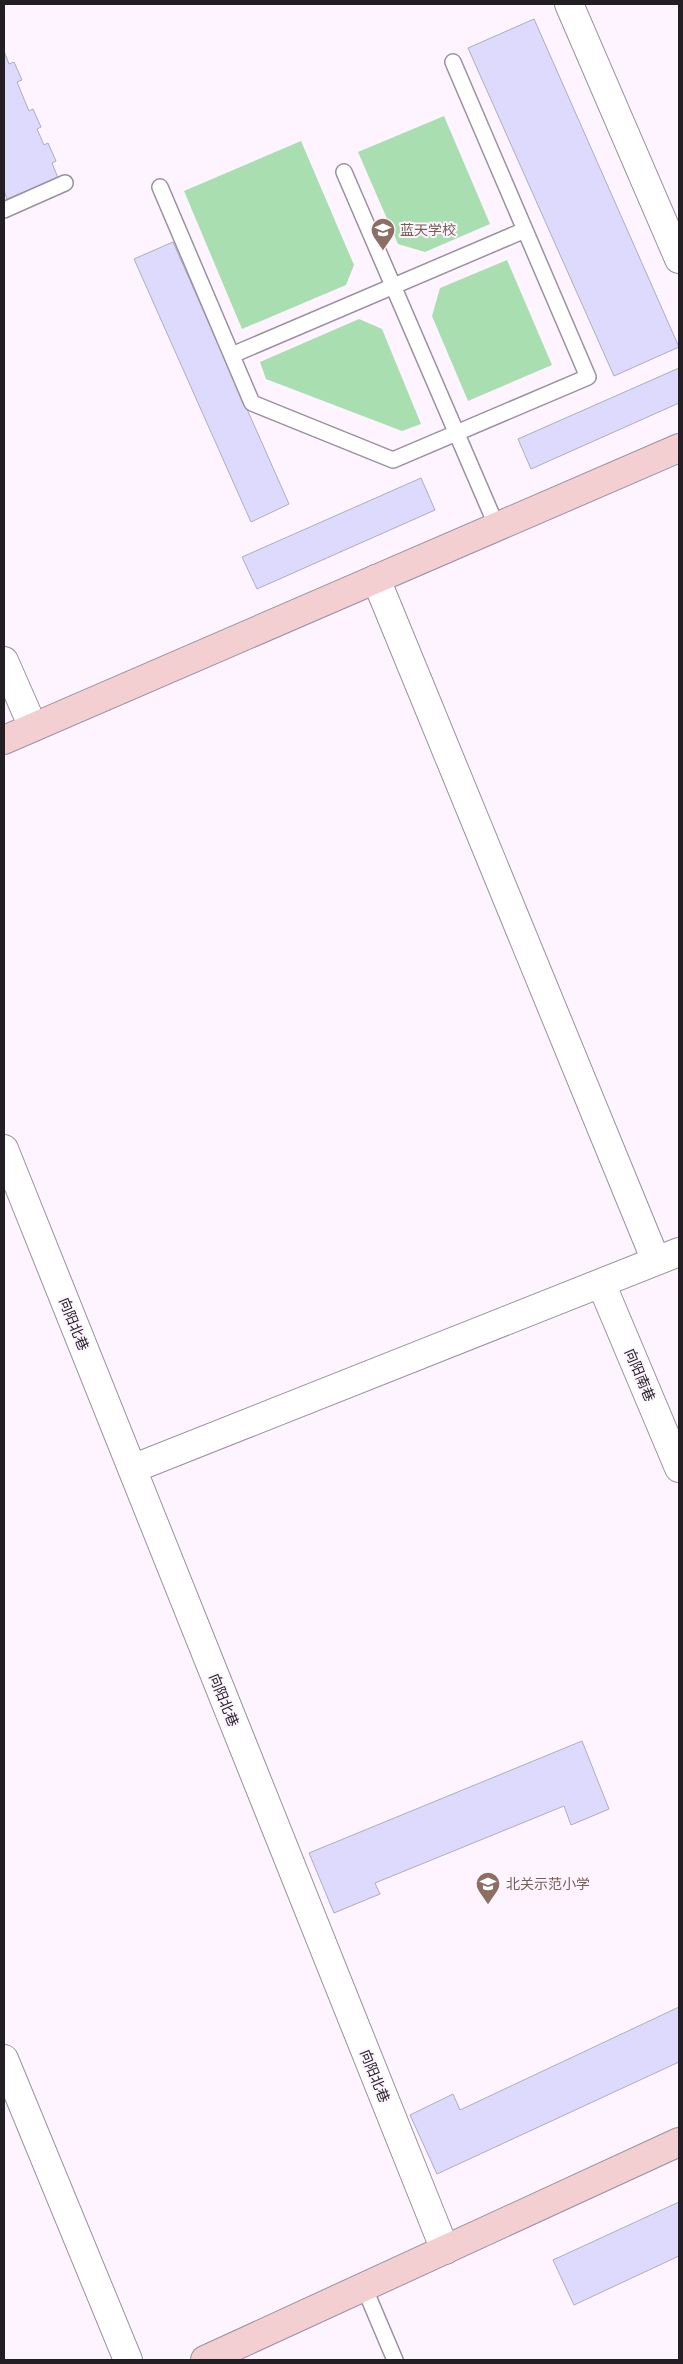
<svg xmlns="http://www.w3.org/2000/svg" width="683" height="2364" font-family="Figtree,'Noto Sans SC',sans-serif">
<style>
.green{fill:#a9dfb0}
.building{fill:#dedafe;stroke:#aeacbf}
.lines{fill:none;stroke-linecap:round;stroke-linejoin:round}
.lane-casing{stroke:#9c90a0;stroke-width:18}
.street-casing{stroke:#9c90a0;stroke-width:30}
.secondary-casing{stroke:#9c90a0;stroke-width:30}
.lane{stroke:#fff;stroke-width:15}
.street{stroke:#fff;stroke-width:28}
.secondary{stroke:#f3cfd1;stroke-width:28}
.labels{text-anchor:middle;stroke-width:4;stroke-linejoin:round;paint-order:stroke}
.education-label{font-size:14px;fill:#785e54;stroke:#fdf4ff;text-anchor:start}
.street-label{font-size:14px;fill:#231e24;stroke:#fdf4ff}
</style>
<rect width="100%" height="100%" fill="#fdf4ff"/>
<!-- green -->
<path class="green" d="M444,116L490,224L425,252L398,244L358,152Z
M301,141L354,265L346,285L242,329L184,191Z
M507,260L552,365L468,401L432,316L440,288Z
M359,319L382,329L421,424L402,431L266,379L260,362Z"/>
<!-- building -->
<path class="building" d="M534,19L679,347L614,376L468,48Z
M4,51L9,64L14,62L22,80L17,82L29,111L33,109L41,127L37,129L44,145L48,143L56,161L52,163L58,178L7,199L4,191Z
M173,242L289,504L251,522L134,259Z
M679,368V403L531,469L518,439Z
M421,478L435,510L257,589L242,557Z
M582,1741L609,1809L571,1825L564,1806L375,1883L380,1894L334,1913L309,1853Z
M679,2007V2062L437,2174L410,2115L453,2094L460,2110Z
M679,2202V2256L574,2305L553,2260Z"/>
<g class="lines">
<defs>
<path id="lane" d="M344,172L497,527
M160,187L252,403L393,460L588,377L453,62
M4,210L65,183
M232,355L525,230
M364,2287L395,2360"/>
<path id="street" d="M569,4L679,259
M376,579L656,1261
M4,661L33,727
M4,1149L445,2250
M601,1283L679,1468
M132,1469L679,1252
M4,2059L128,2360"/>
<path id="secondary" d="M4,740L679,448
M205,2360L679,2142"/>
</defs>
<!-- lane casing -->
<use href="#lane" class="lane-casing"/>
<!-- street casing -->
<use href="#street" class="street-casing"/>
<!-- secondary casing -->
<use href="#secondary" class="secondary-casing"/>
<!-- lane -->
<use href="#lane" class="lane"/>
<!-- street -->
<use href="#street" class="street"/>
<!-- secondary -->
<use href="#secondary" class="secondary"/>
</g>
<!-- icons -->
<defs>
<symbol id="school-pin" viewBox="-11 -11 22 30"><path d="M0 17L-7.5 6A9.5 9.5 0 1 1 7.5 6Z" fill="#8d6e63" stroke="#fdf4ff"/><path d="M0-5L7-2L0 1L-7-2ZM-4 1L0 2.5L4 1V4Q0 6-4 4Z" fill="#fff"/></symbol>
</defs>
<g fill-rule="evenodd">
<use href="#school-pin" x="369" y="216" width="28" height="38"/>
<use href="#school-pin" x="474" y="1870" width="28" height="38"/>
</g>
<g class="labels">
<!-- education labels -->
<g class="education-label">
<text x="400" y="235">蓝天学校</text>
<text x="506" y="1889">北关示范小学</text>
</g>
<!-- street labels -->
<g class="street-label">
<text transform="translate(74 1324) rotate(68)" y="5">向阳北巷</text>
<text transform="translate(640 1375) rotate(67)" y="5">向阳南巷</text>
<text transform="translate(224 1700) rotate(68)" y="5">向阳北巷</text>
<text transform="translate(375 2076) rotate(68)" y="5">向阳北巷</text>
</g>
</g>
<!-- border -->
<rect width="683" height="2364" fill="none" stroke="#231e24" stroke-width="10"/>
</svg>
